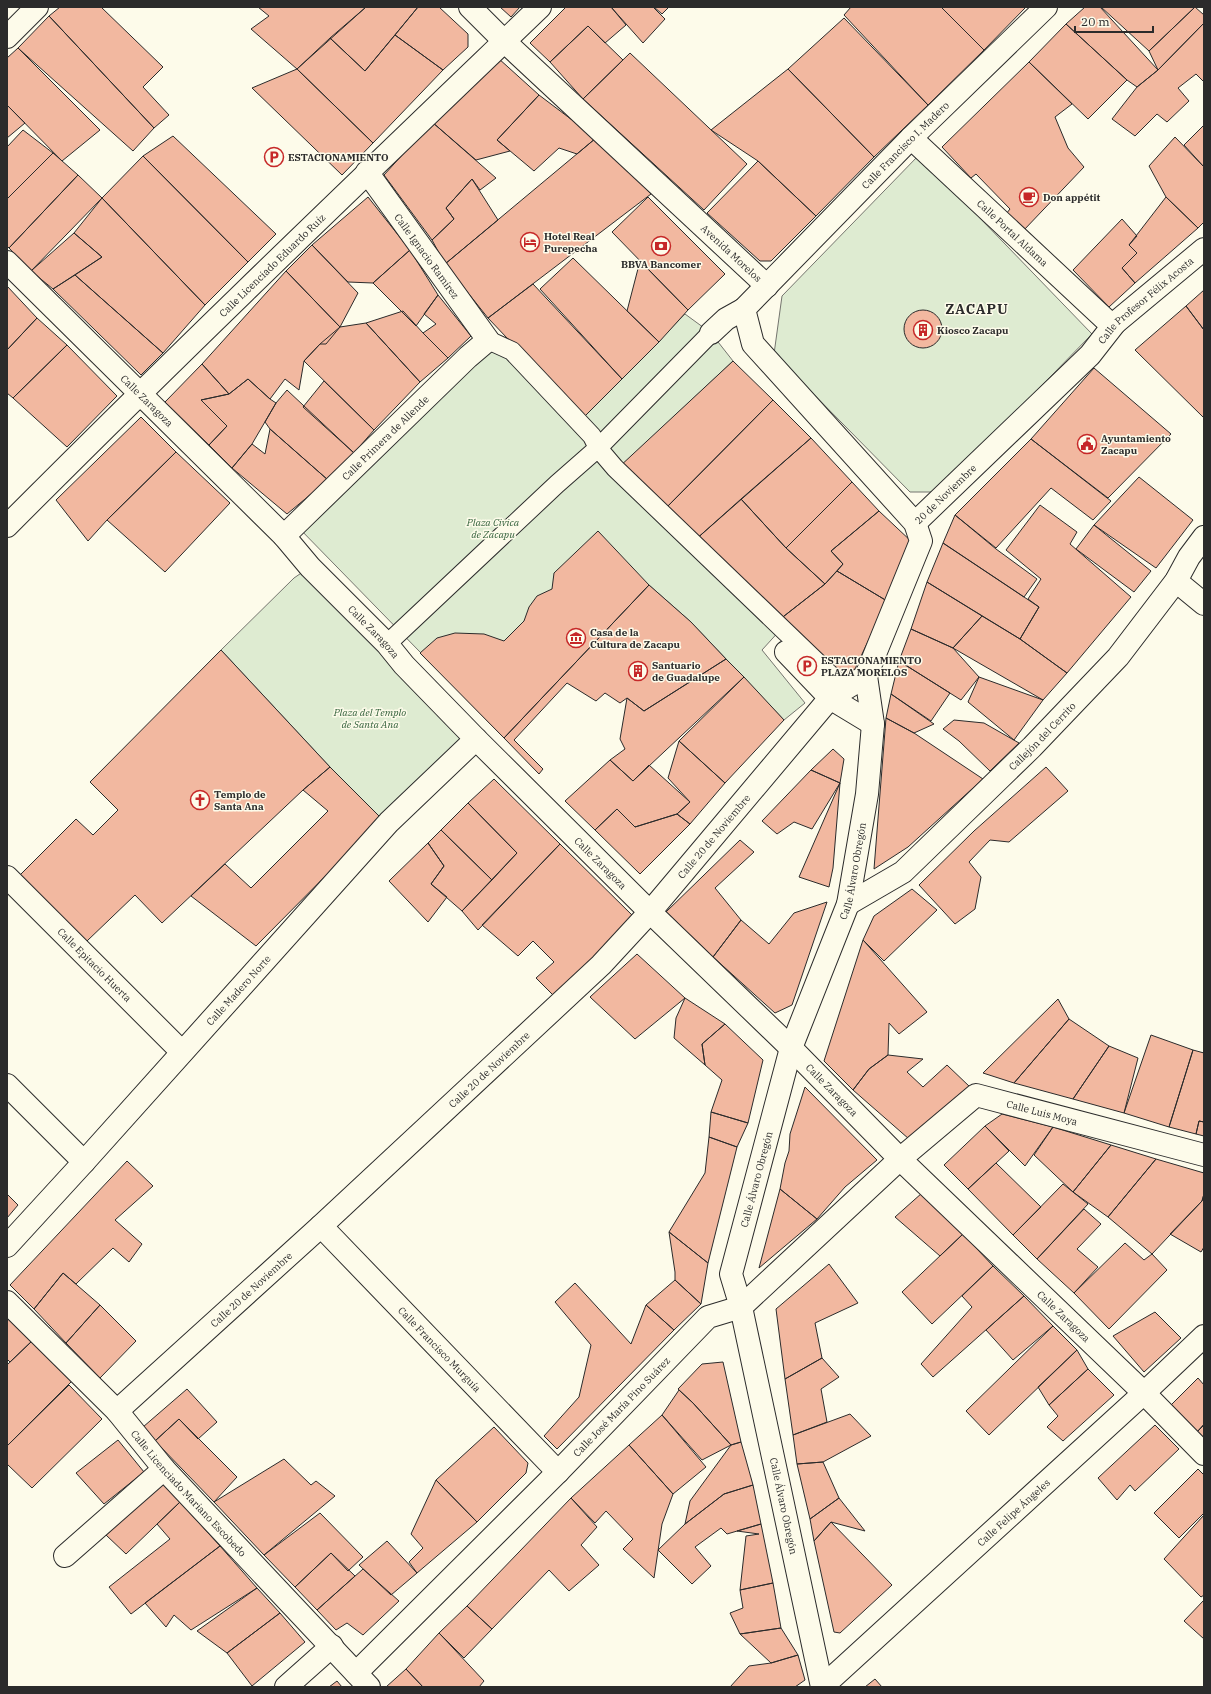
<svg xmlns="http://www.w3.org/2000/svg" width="1211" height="1694" font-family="'IBM Plex Serif',serif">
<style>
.green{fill:#deebd1;stroke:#74746e}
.building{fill:#f2b8a0;stroke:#2b2b2b}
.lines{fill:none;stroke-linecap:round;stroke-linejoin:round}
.pedestrian-casing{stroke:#2b2b2b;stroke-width:20}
.minor-casing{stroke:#2b2b2b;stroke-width:24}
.tertiary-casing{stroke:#2b2b2b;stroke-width:24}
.secondary-casing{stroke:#2b2b2b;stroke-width:24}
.pedestrian{stroke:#fdfbea;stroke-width:18}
.minor{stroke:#fdfbea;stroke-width:22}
.tertiary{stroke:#fdfbea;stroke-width:22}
.secondary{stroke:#fdfbea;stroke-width:22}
.labels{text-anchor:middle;stroke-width:3;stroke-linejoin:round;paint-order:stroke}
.street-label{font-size:10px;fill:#2b2b2b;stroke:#fdfbea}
.poi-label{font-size:10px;font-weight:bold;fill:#2b2b2b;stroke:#fdfbea;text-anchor:start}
.park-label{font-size:10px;font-style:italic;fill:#34623c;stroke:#fdfbea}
.district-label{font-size:14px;font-weight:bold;letter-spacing:1px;fill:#2b2b2b;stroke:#fdfbea}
</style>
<rect width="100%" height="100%" fill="#fdfbea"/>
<!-- green -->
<path class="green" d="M919,155L1092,334L938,492H910L774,354L782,296Z
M685,314L711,333L733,361L619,468L782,628L762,650L805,703L784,720L691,622L649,585L504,738L295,524L488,340L583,418Z
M310,567L476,739L382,819L330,767L221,650L294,578Z"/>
<!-- building -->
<path class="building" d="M60,7H101L163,67L143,87L169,115L154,128L49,16Z
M258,7H366L297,69L251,29L269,16Z
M366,7H418L365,71L330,38Z
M418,7H439L468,34V47L443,70L395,35Z
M500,7H520L511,17Z
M566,7H611L626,25L605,43L588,26L550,62L530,43Z
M611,7H653L665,19L643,43Z
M654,7H669L662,14Z
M851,7H941L984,50L928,105L844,15Z
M941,7H1026L984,50Z
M1085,7H1100L1158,70L1137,87L1127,80L1066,24Z
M1101,7H1195L1149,51Z
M1195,7L1204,15V23L1158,70L1149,51Z
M49,16L154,128L133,151L18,48Z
M844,18L928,105L874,157L788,69Z
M1204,23V82L1196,74L1178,88L1189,101L1167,122L1157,114L1135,136L1112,119L1137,87L1158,70Z
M1066,24L1127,80L1088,119L1029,62Z
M588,26L623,60L583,99L550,62Z
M395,35L443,70L373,143L297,69L330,38L365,71Z
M18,48L100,130L62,161L7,105V58Z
M630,53L747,164L704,210L583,99Z
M498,58L539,95L497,140L510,151L476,160L432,122Z
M1029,62L1072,104L1055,117L1068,148L1084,167L1023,231L1006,214L1010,209L976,174L971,178L942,147Z
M297,69L373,143L342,175L252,88Z
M788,69L874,157L816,216L758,161L711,130Z
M539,95L596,138L577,154L559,148L534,171L497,140Z
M7,105L25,123L7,138Z
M432,122L496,178L480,190L472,179L446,208L454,219L432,240L384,175Z
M1204,125V167L1184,145Z
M23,130L53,153L7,199V147Z
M173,136L276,234L248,262L143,156Z
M1175,137L1204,167V222L1198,228L1166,197L1149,166Z
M596,138L651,194L488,318L445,264Z
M53,153L78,175L9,248L7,246V199Z
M143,156L248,262L205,305L102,198Z
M758,161L816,216L771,261H760L707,213Z
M78,175L102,198L31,271L9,248Z
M472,179L498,220L445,264L432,240L454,219L446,208Z
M368,197L410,250L373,283L348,282L312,245Z
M648,197L725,274L688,310L612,232Z
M1166,197L1198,228L1135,283L1122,268L1137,253L1129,245Z
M102,198L205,305L163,353L75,275L102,257L74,233Z
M1122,219L1137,236L1129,245L1137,253L1122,268L1135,283L1109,307L1073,270Z
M74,233L102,257L53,289L31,271Z
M312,245L358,293L340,327L286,271Z
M410,250L438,295L416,326L373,283Z
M573,258L659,342L622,379L540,289Z
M640,261L688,310L659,342L627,311Z
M286,271L340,327L326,344H320L304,361L299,390L285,379L270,399L248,379L229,394L202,364Z
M75,275L163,353L141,375L53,289Z
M533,284L622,379L583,418L488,318Z
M7,286L37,318L7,350Z
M1204,290V330L1186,306Z
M438,295L471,336L448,358L423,333L436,324L424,314Z
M1186,306L1204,330V418L1135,350Z
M904 329a19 19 0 1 1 38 0a19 19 0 1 1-38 0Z
M403,311L423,333L448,358L420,382L366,323Z
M37,318L67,345L13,398L7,393V350Z
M366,323L420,382L374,430L304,361L320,344L340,327Z
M67,345L117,396L67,447L13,398Z
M733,361L773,400L663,511L618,468Z
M202,364L229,394L201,400L227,426L209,445L165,402Z
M1094,368L1171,434L1108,498L1031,439Z
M248,379L270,399L276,403L252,444L232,468L209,445L227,426L201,400L229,394Z
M324,381L374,430L354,453L303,407Z
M287,390L354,453L328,480L270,429L265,422L276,403Z
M773,400L811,438L694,541L663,511Z
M141,417L176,452L107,520L88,541L56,500Z
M270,429L328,480L287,514L232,468L252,444L265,454Z
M811,438L852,482L786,548L741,499Z
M1031,439L1111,501L1093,520L1051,488L996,548L955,515Z
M176,452L230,503L165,572L107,520Z
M1139,477L1193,520L1156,568L1094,525Z
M852,482L879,511L831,551L843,564L825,584L786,548Z
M741,499L786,548L825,584L779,620L694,541Z
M1040,505L1077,532L1070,544L1131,597L1067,673L1020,639L1039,607L1028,599L1041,579L1006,550Z
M879,511L913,543L887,601L837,571L843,564L831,551Z
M955,515L996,549L1037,579L1024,597L943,543Z
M1094,525L1151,571L1134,592L1076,549Z
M598,531L649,585L504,738L420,653L437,638L455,633L484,634L504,641L524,621L529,607L537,596L552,589L554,573Z
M943,543L1039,607L1020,639L927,582Z
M837,571L887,601L855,669L842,677L779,620L825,584Z
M927,582L982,616L953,648L911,629Z
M649,585L691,622L726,659L644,711L627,698L620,703L605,693L596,701L567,683L514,740L543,769L539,774L504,738Z
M982,616L1020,639L1067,673L1043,700L953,648Z
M911,629L953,648L979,677L961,700L899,661Z
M221,650L330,767L303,790L162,923L135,895L87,941L20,875L76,819L93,835L118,810L90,782Z
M726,659L744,677L633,781L610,760L625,749L620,739L627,698L644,711Z
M899,661L950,693L931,721L891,694Z
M744,677L784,720L725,783L679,741Z
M979,677L1043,700L1014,740L968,702Z
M891,694L934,724L914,733L886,718Z
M886,718L914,733L983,779L908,847L874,869Z
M954,720L984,723L1019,743L990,771L959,741L943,729Z
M679,741L725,783L690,824L677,814L690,802L668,778Z
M833,749L844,759L840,783L811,770Z
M610,760L633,781L649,765L690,802L677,814L635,827L617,809L595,830L565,801Z
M330,767L382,819L256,946L191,896L225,864L251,888L328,811L303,790Z
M1046,767L1068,791L1009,842L990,840L969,862L981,877L975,909L955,924L919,885L974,831Z
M811,770L840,783L812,829L794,822L777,834L762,821Z
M494,779L560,844L478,930L462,911L517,853L468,803Z
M840,783L833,868L829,887L799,877Z
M468,803L517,853L492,880L441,830Z
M617,809L635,827L677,814L690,824L640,874L595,830Z
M441,830L492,880L462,911L431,884L444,866L428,843Z
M740,840L754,852L715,888L741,920L713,957L666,912Z
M428,843L444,866L431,884L447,897L428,922L389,881Z
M560,844L634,917L554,996L536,978L554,962L533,941L518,956L482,925Z
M912,889L937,910L884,961L863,940L874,916Z
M827,902L792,1005L775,1013L713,957L741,920L769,944L794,913Z
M863,940L927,1012L899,1034L889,1023L888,1055L869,1069L853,1090L824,1061Z
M637,954L685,998L635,1039L590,997Z
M685,998L725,1024L702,1044L705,1065L674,1038L676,1018Z
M1058,999L1069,1019L1014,1083L983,1073Z
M1069,1019L1109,1046L1073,1099L1014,1083Z
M725,1024L763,1060L748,1123L711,1112L722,1080L705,1065L702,1044Z
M1151,1035L1193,1050L1169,1127L1124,1113Z
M1109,1046L1138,1058L1124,1113L1073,1099Z
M1193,1050L1204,1053V1122L1199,1121L1196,1134L1169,1127Z
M888,1055L923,1059L907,1072L923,1087L947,1065L970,1087L909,1139L853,1090L869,1069Z
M805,1087L877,1160L845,1187L817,1219L780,1189L785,1163L789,1151L790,1134Z
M711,1112L748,1123L737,1147L709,1137Z
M1002,1114L1053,1127L1025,1166L985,1126Z
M1199,1121L1204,1122V1136L1196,1134Z
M985,1126L1009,1151L968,1189L944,1165Z
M1053,1127L1111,1145L1073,1192L1034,1155Z
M709,1137L737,1147L708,1263L669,1232L705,1173Z
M1111,1145L1156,1159L1108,1217L1073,1192Z
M1156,1159L1204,1173V1194L1202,1201L1152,1254L1108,1217Z
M127,1161L153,1186L115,1220L142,1244L129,1262L113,1248L76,1284L63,1273L34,1309L10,1285Z
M996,1163L1041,1207L1013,1235L968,1189Z
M1063,1184L1088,1204L1037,1259L1013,1235Z
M780,1189L817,1219L759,1268Z
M922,1193L963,1234L940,1256L895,1217Z
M7,1194L18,1205L7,1218Z
M1204,1194V1247L1201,1252L1170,1234L1202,1201Z
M1084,1209L1101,1224L1077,1249L1098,1267L1074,1293L1037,1259Z
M669,1232L708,1263L701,1304L675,1280V1272Z
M963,1234L993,1266L932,1324L902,1292Z
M1125,1243L1144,1260L1152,1254L1167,1270L1109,1329L1074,1293Z
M829,1264L858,1303L815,1323L822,1358L785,1379L776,1309Z
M993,1266L1024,1296L933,1377L921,1364L972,1307L962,1296Z
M63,1273L100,1305L66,1343L34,1309Z
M675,1280L701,1304L674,1330L646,1305Z
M575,1283L631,1344L646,1305L674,1330L557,1449L544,1436L579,1397L591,1345L555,1302Z
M1024,1296L1053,1326L1013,1360L986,1330Z
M100,1305L136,1341L100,1378L66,1343Z
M1155,1312L1181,1338L1144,1372L1113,1336Z
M7,1314L33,1340L10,1362L7,1359Z
M1053,1326L1077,1350L989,1435L966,1411Z
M33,1340L73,1380L7,1446V1365Z
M1077,1350L1088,1369L1049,1405L1038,1387Z
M822,1358L839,1377L821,1389L827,1422L793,1435L785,1379Z
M723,1362L741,1442L731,1445L693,1403L678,1389L702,1364Z
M1088,1369L1114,1395L1063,1441L1047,1427L1058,1416L1049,1405Z
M1198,1378L1204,1385V1424L1196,1433L1170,1406Z
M69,1385L102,1419L32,1488L7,1464V1446Z
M187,1389L217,1422L198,1439L179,1419L155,1441L143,1427Z
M679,1390L693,1403L731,1445L702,1460L662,1415Z
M850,1414L871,1436L823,1462L797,1464L793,1435Z
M662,1415L706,1467L673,1494L629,1445Z
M179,1419L237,1477L214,1502L155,1441Z
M1155,1425L1179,1449L1135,1491L1130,1485L1117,1500L1098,1478Z
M1204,1425V1440L1196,1433Z
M494,1427L528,1463L526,1473L477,1522L436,1480Z
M118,1440L144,1472L104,1504L76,1473Z
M741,1442L753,1485L724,1494L685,1524L690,1501L731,1445Z
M629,1445L673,1494L662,1524L654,1578L623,1549L633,1539L606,1511L595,1523L571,1498Z
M284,1459L311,1485L316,1481L335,1496L264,1555L214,1502Z
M823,1462L839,1498L810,1519L797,1464Z
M1198,1469L1204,1475V1513L1179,1538L1154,1513Z
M436,1480L477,1522L417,1573L409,1562L423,1548L411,1534Z
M163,1483L180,1502L126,1554L106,1535Z
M753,1485L761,1524L727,1534L721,1528L695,1547L711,1566L692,1584L658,1550L685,1524L724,1494Z
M571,1498L597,1527L581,1545L599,1565L569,1591L549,1570L492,1629L467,1606Z
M839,1498L865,1531L831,1522L814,1541L810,1519Z
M180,1502L220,1546L131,1614L109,1587L170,1539L157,1524Z
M320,1513L363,1557L348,1571L331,1553L295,1587L264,1555Z
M1204,1515V1595L1201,1597L1164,1559Z
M831,1522L892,1585L840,1633L834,1632L814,1541Z
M761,1524L773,1583L740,1590L746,1536L759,1534L737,1531Z
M387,1541L417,1573L391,1595L359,1565Z
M220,1546L257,1588L191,1630L174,1615L166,1627L145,1603Z
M331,1553L355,1576L317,1610L295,1587Z
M363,1569L399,1601L363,1635L347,1623L336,1630L317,1610Z
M773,1583L781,1628L740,1634L730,1613L743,1608L740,1590Z
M257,1588L280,1613L227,1653L197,1631Z
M1204,1600V1639L1184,1621Z
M467,1606L492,1629L464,1658L439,1633Z
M280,1613L305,1642L252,1686L227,1653Z
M781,1628L798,1655L771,1663L740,1634Z
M439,1633L484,1681L479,1687H423L406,1669Z
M798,1655L805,1680L795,1687H730L749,1666L771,1663Z
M406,1669L423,1687H386Z
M875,1679L882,1687H865Z
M337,1681L342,1687H329Z"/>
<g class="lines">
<defs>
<path id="pedestrian" d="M488,340L512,351L592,436L598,448L615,468L844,688
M387,644L557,484L598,448L711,333"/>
<g id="minor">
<path d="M7,37L37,7"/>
<path id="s1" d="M911,138L1107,321L1115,323"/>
<path d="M711,333L726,319L744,309"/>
<path id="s2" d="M7,526C182,350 361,179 540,7"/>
<path id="s3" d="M284,536L468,357L488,340L367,172"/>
<path d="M1176,581L1204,604"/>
<path d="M786,652L830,698L873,724"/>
<path id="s4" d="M7,877L182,1052"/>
<path id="s5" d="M848,904L903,872L1032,747L1118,657L1176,581L1189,557L1204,537"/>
<path d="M7,1085L84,1162"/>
<path id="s6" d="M321,1226L558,1472"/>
<path id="s7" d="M7,1246L84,1162L389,822L476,739"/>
<path id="s8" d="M117,1411L321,1226L601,965L650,912"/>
<path d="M65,1556L164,1469"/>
<path id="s9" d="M356,1673L558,1472L708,1317L741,1307L900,1159L976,1095L1204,1155"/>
<path d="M286,1687L332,1646"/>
<path id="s10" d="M822,1687L1144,1393L1204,1336"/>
</g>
<g id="tertiary">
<path id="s11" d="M470,7L504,41L767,286"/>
<path id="s12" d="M7,262L284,536L310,567L387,644L404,665L476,739L650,912L791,1048L900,1159L1144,1393L1204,1454"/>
<path id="s13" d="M915,523L1090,355L1115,323L1204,249"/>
<path id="s14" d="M650,912L830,698L866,676L921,541L915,523L753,344L744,309L911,138L1046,7"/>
<path id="s15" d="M822,1687L741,1307L731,1274L791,1048L848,904L867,794L873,724L866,676"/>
</g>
<g id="secondary">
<path id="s16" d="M7,1302L117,1411L164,1469L369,1687"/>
</g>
</defs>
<!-- pedestrian casing -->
<use href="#pedestrian" class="pedestrian-casing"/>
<!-- minor casing -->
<use href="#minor" class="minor-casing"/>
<!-- tertiary casing -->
<use href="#tertiary" class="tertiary-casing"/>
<!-- secondary casing -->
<use href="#secondary" class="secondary-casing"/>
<!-- pedestrian -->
<use href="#pedestrian" class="pedestrian"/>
<!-- minor -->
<use href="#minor" class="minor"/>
<!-- tertiary -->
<use href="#tertiary" class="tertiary"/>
<!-- secondary -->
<use href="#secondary" class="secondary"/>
</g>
<!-- icons -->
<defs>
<symbol id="parking-ring" viewBox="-11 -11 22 22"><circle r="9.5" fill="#fdfbea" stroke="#c62828" stroke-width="1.5"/><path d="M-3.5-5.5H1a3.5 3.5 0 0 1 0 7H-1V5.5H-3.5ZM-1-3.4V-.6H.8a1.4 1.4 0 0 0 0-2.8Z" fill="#c62828"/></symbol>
<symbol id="cafe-ring" viewBox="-11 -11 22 22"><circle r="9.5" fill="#fdfbea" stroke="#c62828" stroke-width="1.5"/><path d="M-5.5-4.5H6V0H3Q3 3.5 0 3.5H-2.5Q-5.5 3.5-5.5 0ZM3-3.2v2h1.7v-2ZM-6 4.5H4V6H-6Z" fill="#c62828"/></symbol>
<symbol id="hotel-ring" viewBox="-11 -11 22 22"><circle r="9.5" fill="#fdfbea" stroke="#c62828" stroke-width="1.5"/><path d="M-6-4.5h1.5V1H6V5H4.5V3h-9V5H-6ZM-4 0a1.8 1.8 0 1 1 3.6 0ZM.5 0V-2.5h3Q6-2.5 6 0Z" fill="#c62828"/></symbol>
<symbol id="bank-ring" viewBox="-11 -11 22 22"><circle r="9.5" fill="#fdfbea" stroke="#c62828" stroke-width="1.5"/><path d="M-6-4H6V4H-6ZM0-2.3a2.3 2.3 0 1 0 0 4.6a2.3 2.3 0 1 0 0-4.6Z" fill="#c62828"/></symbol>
<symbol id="building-ring" viewBox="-11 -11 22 22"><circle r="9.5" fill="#fdfbea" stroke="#c62828" stroke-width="1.5"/><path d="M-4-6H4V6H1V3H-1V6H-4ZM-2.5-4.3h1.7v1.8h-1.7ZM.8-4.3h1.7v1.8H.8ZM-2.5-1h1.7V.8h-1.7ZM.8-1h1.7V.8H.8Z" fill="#c62828"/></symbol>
<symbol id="civic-ring" viewBox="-11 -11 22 22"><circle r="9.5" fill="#fdfbea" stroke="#c62828" stroke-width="1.5"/><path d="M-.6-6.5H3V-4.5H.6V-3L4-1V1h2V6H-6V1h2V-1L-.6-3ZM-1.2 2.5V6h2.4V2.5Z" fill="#c62828"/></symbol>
<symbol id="museum-ring" viewBox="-11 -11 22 22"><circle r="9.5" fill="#fdfbea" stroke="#c62828" stroke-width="1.5"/><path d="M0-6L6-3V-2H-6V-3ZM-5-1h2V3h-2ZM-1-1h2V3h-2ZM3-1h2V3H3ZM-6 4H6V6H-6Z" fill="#c62828"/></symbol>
<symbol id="church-ring" viewBox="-11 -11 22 22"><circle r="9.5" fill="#fdfbea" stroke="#c62828" stroke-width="1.5"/><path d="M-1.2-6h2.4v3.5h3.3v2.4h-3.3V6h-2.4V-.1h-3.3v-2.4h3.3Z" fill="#c62828"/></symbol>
</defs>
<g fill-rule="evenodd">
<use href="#parking-ring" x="263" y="146" width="22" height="22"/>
<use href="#cafe-ring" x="1018" y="186" width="22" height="22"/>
<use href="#hotel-ring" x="519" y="231" width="22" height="22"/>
<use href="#bank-ring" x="650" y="235" width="22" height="22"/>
<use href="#building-ring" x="912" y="319" width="22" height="22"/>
<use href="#civic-ring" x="1076" y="433" width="22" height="22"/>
<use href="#museum-ring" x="565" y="627" width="22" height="22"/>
<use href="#parking-ring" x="796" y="655" width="22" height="22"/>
<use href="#building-ring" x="627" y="660" width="22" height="22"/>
<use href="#church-ring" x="189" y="789" width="22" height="22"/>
</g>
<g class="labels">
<!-- street labels -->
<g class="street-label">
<text dy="4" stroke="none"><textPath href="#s14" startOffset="994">Calle Francisco I. Madero</textPath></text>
<text dy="4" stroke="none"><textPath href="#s1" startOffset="139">Calle Portal Aldama</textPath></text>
<text dy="4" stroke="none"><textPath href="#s11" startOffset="359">Avenida Morelos</textPath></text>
<text transform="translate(427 256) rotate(54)" y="4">Calle Ignacio Ramírez</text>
<text dy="4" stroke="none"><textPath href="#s2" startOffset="372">Calle Licenciado Eduardo Ruíz</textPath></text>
<text dy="4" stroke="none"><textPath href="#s13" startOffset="321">Calle Profesor Félix Acosta</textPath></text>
<text dy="4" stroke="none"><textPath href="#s12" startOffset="197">Calle Zaragoza</textPath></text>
<text dy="4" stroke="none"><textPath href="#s3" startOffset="141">Calle Primera de Allende</textPath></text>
<text dy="4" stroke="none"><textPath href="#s13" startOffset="42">20 de Noviembre</textPath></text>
<text dy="4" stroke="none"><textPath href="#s12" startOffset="521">Calle Zaragoza</textPath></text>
<text dy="4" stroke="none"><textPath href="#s5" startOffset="258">Callejón del Cerrito</textPath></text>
<text dy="4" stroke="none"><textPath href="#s14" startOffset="99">Calle 20 de Noviembre</textPath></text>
<text dy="4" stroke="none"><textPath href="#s12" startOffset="845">Calle Zaragoza</textPath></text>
<text dy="4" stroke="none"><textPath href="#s15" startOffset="845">Calle Álvaro Obregón</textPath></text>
<text dy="4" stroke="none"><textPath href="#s4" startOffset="124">Calle Epitacio Huerta</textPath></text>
<text dy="4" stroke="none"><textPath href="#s7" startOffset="345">Calle Madero Norte</textPath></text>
<text dy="4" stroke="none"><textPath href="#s8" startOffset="505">Calle 20 de Noviembre</textPath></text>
<text dy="4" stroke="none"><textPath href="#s12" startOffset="1169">Calle Zaragoza</textPath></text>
<text dy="4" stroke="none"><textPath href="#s9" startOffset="920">Calle Luis Moya</textPath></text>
<text dy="4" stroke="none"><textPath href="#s15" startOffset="521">Calle Álvaro Obregón</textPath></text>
<text dy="4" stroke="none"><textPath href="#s8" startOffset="181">Calle 20 de Noviembre</textPath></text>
<text dy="4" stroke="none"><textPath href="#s12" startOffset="1493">Calle Zaragoza</textPath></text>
<text dy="4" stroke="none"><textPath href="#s6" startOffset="171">Calle Francisco Murguía</textPath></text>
<text dy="4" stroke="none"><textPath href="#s9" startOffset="376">Calle José María Pino Suárez</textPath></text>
<text dy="4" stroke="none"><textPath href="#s16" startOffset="264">Calle Licenciado Mariano Escobedo</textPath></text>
<text transform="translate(784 1506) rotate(78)" y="4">Calle Álvaro Obregón</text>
<text dy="4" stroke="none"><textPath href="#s10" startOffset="259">Calle Felipe Ángeles</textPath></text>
</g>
<!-- poi labels -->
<g class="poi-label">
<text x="288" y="161">ESTACIONAMIENTO</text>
<text x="1043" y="201">Don appétit</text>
<text x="544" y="240">Hotel Real<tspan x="544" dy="12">Purepecha</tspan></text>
<text x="661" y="268" text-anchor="middle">BBVA Bancomer</text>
<text x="937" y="334">Kiosco Zacapu</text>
<text x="1101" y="442">Ayuntamiento<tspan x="1101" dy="12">Zacapu</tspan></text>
<text x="590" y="636">Casa de la<tspan x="590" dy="12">Cultura de Zacapu</tspan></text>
<text x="821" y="664">ESTACIONAMIENTO<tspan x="821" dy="12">PLAZA MORELOS</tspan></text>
<text x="652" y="669">Santuario<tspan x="652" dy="12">de Guadalupe</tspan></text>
<text x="214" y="798">Templo de<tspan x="214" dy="12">Santa Ana</tspan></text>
</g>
<!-- park labels -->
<g class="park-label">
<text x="493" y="526">Plaza Civica<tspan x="493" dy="12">de Zacapu</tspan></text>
<text x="370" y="716">Plaza del Templo<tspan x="370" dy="12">de Santa Ana</tspan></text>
</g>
<!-- district labels -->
<g class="district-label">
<text x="977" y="314">ZACAPU</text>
</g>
</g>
<!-- border -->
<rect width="1211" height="1694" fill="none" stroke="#2b2b2b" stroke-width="16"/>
<!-- scale -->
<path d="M1075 26v6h78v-6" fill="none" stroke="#2b2b2b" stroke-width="2"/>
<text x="1081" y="26" font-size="12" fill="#2b2b2b" stroke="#fdfbea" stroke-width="3" paint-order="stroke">20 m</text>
</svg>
